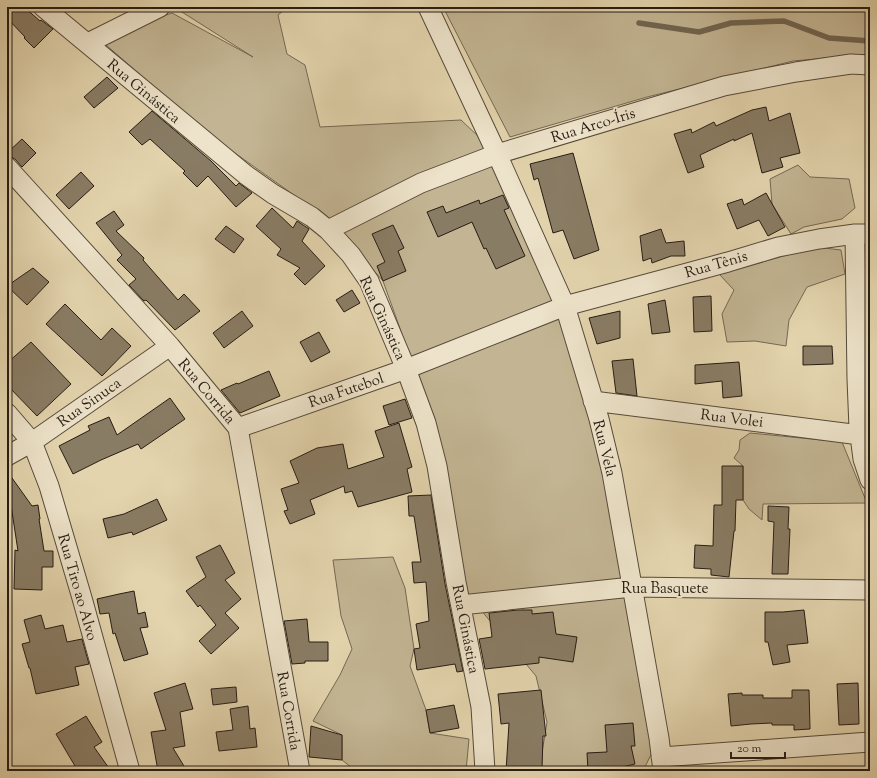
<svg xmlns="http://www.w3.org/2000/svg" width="877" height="778" font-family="'Sorts Mill Goudy',serif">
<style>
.green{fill:#c3b593;stroke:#756854}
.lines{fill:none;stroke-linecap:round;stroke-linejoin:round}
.stream{stroke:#716551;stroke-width:5.5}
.building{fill:#897c64;stroke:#271c14}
.street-casing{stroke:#564a3a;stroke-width:21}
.street{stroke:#ede3ca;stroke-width:19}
.labels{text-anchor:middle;stroke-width:4;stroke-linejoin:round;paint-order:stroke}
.street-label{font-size:15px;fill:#271c14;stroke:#ede3ca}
</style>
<rect width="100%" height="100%" fill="#e3d4ad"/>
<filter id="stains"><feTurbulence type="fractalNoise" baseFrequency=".005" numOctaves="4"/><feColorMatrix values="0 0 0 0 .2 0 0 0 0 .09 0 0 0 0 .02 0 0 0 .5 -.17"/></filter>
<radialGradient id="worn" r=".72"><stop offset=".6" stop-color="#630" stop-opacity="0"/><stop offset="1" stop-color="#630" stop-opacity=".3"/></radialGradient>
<!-- green -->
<path class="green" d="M174,7H288L278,15L287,54L305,65L320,127L461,120L497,154L581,359L659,738L643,771H539L547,722L536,676L465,591L417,376L383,281L329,220L211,136L98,38L172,13L253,57Z
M443,7H870V54L793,61L647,97L510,137Z
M798,165L810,177L849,179L855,208L842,219L804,227L791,234L772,204L770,179Z
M816,247L841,250L845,274L807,287L789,320L786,346L755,341L727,342L722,314L734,290L719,274Z
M750,433L842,442L867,503L763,504L762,520L749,509L743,500V466L734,458L739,450L740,440Z
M393,557L405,588L414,649L410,666L426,710L430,733L469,739L466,771H356L342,760V735L313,721L340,675L352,649L341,616L333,560Z"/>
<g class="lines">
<!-- stream -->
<path class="stream" d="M639,23L699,32L731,23L784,21L829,38L870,41"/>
</g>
<!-- building -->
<path class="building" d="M7,7H24L40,21L41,20L53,29L34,48L24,38L25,37L7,18Z
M107,77L118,88L94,108L84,97Z
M766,107L769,121L790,113L800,153L780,158L783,167L762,173L752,133L734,141V139L700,155L704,167L688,173L674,134L691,129L692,133L714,122L716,126L752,110Z
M152,111L211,161L236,186L239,183L252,193L236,207L208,176L197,187L183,173L185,171L150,139L142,145L129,132Z
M22,139L36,153L22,167L15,159L11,157L7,156V153Z
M573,153L599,250L574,259L563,230L553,233L538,178L534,180L530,164Z
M81,172L94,186L69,209L56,195Z
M766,193L785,227L768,236L759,220L737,229L727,204L742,199L744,205Z
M503,195L509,208L504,210L525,256L496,269L486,248L484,249L472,222L438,237L427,212L443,206L446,213L479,200L480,204Z
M272,208L293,228L297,221L309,229L302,241L325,266L305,285L294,274L300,268L277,255L281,249L256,226Z
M114,211L124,225L116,231L144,258L143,260L178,300L184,294L200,311L175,330L146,300L144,301L129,285L136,279L117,260L122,255L96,223Z
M393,225L404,248L398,251L406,271L383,281L377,266L385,262L372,234Z
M226,226L244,239L234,253L215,239Z
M661,229L666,243L684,241L685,256H671L652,263L651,258L643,261L640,236Z
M33,268L49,282L27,305L7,286Z
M352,290L360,303L344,312L336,300Z
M711,296L712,331L694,332L693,297Z
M665,300L670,332L652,334L648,304Z
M65,304L101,340L112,328L131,346L102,376L46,324Z
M242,311L253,326L224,348L213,333Z
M620,311V338L597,344L589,318Z
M319,332L330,352L311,362L300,342Z
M31,342L71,384L37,416L7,385V363Z
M803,346H832L833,364L803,365Z
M633,359L637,396L616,393L612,361Z
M739,362L742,396L723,398L722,381L695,384V365Z
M269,371L280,396L240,413L221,390L237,383L238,384Z
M170,398L185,419L141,449L138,444L101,460L73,474L59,446L90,430L88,426L109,417L117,435Z
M405,399L412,418L389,425L383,406Z
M399,423L412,467L407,469L412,492L358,507L352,491L345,493L344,486L310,500L315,514L290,524L284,511L288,510L281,489L299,483L290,461L317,448L343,444L348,469L384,457L375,431Z
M722,466H743V500H736L735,531H734L729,577L711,575V569L694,568L695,545L713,546L714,505H722Z
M7,471L32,506L38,505L40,519H39L44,551H53V567H42V590L14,589L15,550L18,551L11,505L7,507Z
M431,495L445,584L463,671L457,672L455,664L417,670L414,649L420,648L416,624L429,621L426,582L414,583L412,562H421L414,516H409L408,496Z
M157,499L167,520L133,535L132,532L108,538L103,519L124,514Z
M768,506L789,507L788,529H790L788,574H772L774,522L768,521Z
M220,545L235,573L225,580L241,599L225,613L239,628L211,654L199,641L216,625L200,605L198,607L186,591L206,577L196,557Z
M134,591L138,614L145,612L148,627L140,628L148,654L124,661L115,633L113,634L109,613L100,614L97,599L119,594Z
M518,610H532V614L553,612L556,634L577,637L573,662L539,657V663L485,669L479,639L492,637L489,613Z
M804,610L808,643L787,645L790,662L773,665L768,642H765V612H783Z
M41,615L45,629L63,625L67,642L82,639L89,664L75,667L79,685L36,694L30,668H29L22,644L30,642L24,620Z
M307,619L309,642H328V661H305V663L292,664L284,621Z
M185,683L193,709L180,712L185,746L173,748L187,771H158L151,732L166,730L154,693Z
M858,683L859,724L839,725L837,684Z
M236,687L237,702L213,705L211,689Z
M541,690L546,736H543L542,768L537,771H506L509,723L501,724L498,694Z
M792,690H809L810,729L794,730V725H772V723L751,724L731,726L728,694L742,693V695H763V698H792Z
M454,705L459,728L430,733L426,710Z
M248,706L250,729L255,728L257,747L219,751L216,732L233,730L230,709Z
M86,716L102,742L94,747L111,771H78L56,734Z
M633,723L635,746H631L635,764L618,768V770H588L587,753L607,752L605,725Z
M311,726L342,735V760L309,757Z"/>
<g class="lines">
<defs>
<path id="street" d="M43,7L246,175L273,194L312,217L328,230L351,255L369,281L406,369L426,423L437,466L456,582L481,707L485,771
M428,7L497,154L565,306L599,419L612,473L659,738L663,771
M88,43L160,7
M7,167L170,346L238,428L300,771
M328,230L421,183L497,154L724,86L796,72L851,64L870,65
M855,234L857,379L859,428L863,459L870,480
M593,401L860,435L870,431
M7,413L32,442L49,486L82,598L130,771
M238,428L406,369L565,306L728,262L778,247L819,239L855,234H870
M7,456L32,442L170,346
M461,605L632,587L870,590
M661,757L870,742"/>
</defs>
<!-- street casing -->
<use href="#street" class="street-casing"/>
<!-- street -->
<use href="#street" class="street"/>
</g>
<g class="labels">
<!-- street labels -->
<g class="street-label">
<text transform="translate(144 91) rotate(40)" y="5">Rua Ginástica</text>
<text transform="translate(593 125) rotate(-17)" y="5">Rua Arco-Íris</text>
<text transform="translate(716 264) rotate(-16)" y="5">Rua Tênis</text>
<text transform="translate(383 318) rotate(65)" y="5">Rua Ginástica</text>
<text transform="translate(346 390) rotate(-19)" y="5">Rua Futebol</text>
<text transform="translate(207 391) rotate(50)" y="5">Rua Corrida</text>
<text transform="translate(89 402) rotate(-35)" y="5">Rua Sinuca</text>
<text transform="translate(732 418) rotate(7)" y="5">Rua Volei</text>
<text transform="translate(605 448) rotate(76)" y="5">Rua Vela</text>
<text transform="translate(78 587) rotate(74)" y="5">Rua Tiro ao Alvo</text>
<text x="665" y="593">Rua Basquete</text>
<text transform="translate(466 629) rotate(79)" y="5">Rua Ginástica</text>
<text transform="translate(289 711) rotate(80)" y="5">Rua Corrida</text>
</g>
</g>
<!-- margin -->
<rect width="877" height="778" fill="none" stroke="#e3d4ad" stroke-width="24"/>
<rect x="8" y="8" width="861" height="762" fill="none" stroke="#271c14" stroke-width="2"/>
<rect x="12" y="12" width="853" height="754" fill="none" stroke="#271c14"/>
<!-- scale -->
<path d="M731 752v6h54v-6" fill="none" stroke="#271c14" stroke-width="2"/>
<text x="737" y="752" font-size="12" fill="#271c14" stroke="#ede3ca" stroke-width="3" paint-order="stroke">20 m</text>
<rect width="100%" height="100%" filter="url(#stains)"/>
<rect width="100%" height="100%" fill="url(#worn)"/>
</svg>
